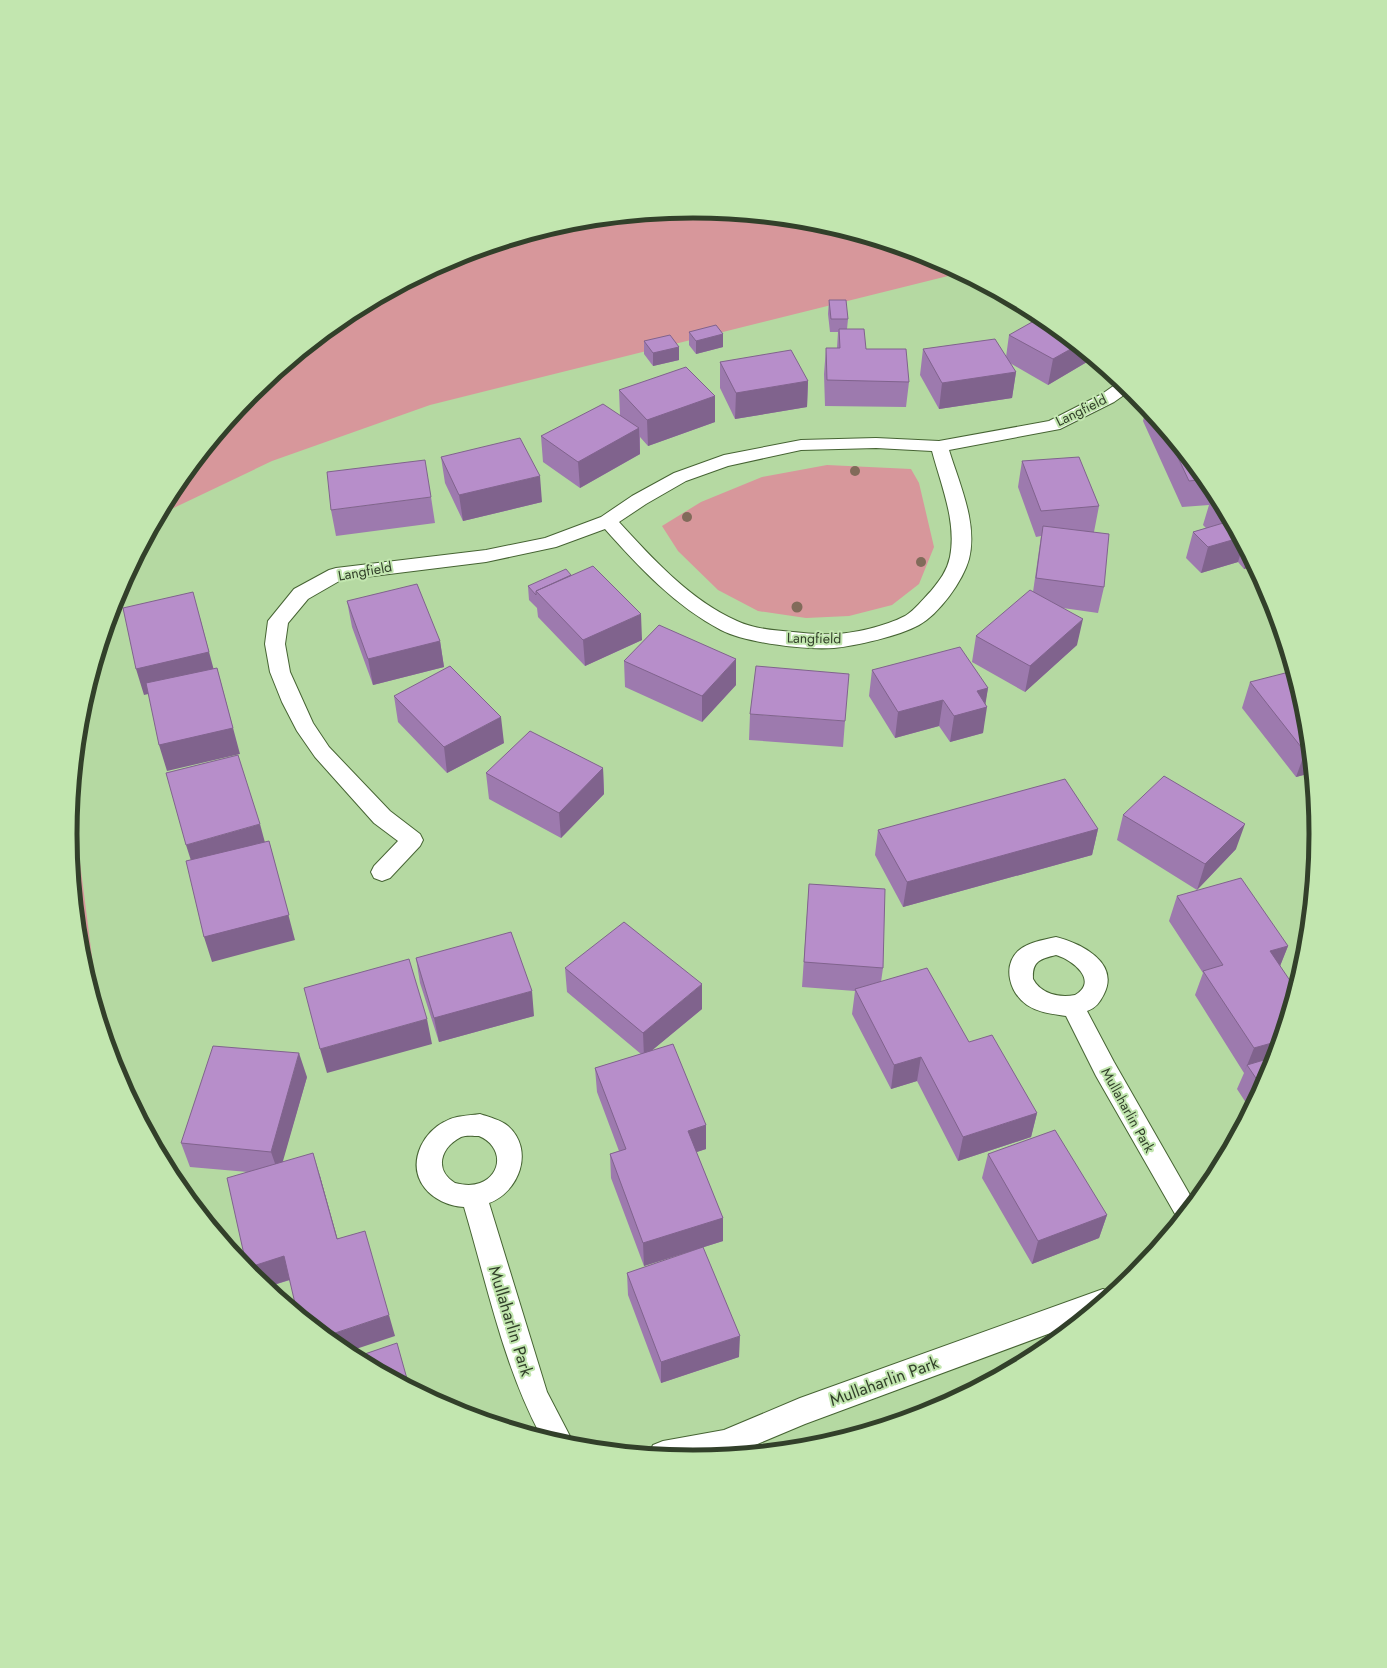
<svg xmlns="http://www.w3.org/2000/svg" width="1387" height="1668" font-family="Jost,sans-serif">
<style>
.green{fill:#d7979b}
.lines{fill:none;stroke-linecap:round;stroke-linejoin:round}
.minor-casing{stroke:#466433;stroke-width:2}
.minor{fill:#fff;fill-rule:evenodd}
.tree{fill:#816b5a}
.wall{fill:#9d7aae}
.shaded-wall{fill:#80638d}
.building{fill:#b78eca;stroke:#80638d}
.labels{text-anchor:middle;stroke-width:4;stroke-linejoin:round;paint-order:stroke}
.street-label{font-size:14px;fill:#32402a;stroke:#c2e6af}
.near-street-label{font-size:17px;fill:#32402a;stroke:#c2e6af}
.rim{fill:none;stroke:#32402a;stroke-width:5}
</style>
<rect width="100%" height="100%" fill="#b5d9a2"/>
<!-- green -->
<path class="green" d="M694,211L815,223L932,258L960,273L430,405L272,461L161,514L175,487L253,393L347,315L455,258L572,222Z
M827,465L911,469L919,483L934,547L919,584L892,605L849,616L806,618L758,611L718,590L678,551L662,526L701,502L762,477Z
M73,808L96,988L100,1014L82,955L70,834Z"/>
<g class="lines">
<defs>
<path id="minor" d="M1119,382L1131,390L1114,402L1060,429L949,450C959,483 978,523 969,559C963,581 939,614 919,625C899,636 856,646 834,648C805,650 746,643 721,630C675,606 639,567 605,529L556,547L486,562L341,580L308,599L288,623L285,644L290,672L313,723L329,747L390,811L420,834L423,840L420,846L390,878L382,881L374,878L371,872L374,866L398,841L374,823L315,757L297,731L282,702L270,672L265,644L268,621L294,589L329,570L336,568L486,550L545,538L601,517L632,496L674,473L724,455L801,440L876,438L939,441L1049,421L1102,394ZM876,448L932,451C941,485 957,522 950,557C947,571 940,580 931,591C923,599 915,610 905,616C886,626 853,634 832,634C819,635 805,633 793,632C774,630 754,629 737,621C690,600 653,559 619,522L646,504L686,481L728,466L801,450Z
M1056,937C1080,943 1120,962 1104,994C1100,1002 1096,1008 1087,1011L1114,1062L1194,1202L1179,1221L1096,1076L1066,1016C1053,1014 1039,1013 1027,1005C1010,993 1002,967 1018,951C1028,942 1043,940 1056,937ZM1056,955C1073,960 1099,981 1075,995C1059,998 1041,994 1033,979C1032,961 1040,959 1056,955Z
M480,1114C489,1117 501,1120 508,1126C535,1150 519,1192 489,1203L547,1392L573,1442L572,1445L541,1436C503,1365 487,1284 464,1207C432,1205 406,1179 421,1146C426,1136 434,1127 444,1122C456,1115 467,1116 480,1114ZM479,1136C503,1146 503,1174 480,1183C472,1186 463,1185 455,1183C434,1170 440,1148 461,1137C466,1135 474,1136 479,1136Z
M1103,1289L1113,1293L1075,1324L805,1424L736,1453L693,1457L649,1453L653,1445L663,1441L724,1430L800,1398Z"/>
</defs>
<!-- minor casing -->
<use href="#minor" class="minor-casing"/>
<!-- minor -->
<use href="#minor" class="minor"/>
</g>
<!-- trees -->
<g class="tree">
<circle cx="855" cy="471" r="5"/>
<circle cx="687" cy="517" r="5"/>
<circle cx="921" cy="562" r="5"/>
<circle cx="797" cy="607" r="5.5"/>
</g>
<!-- wall -->
<path class="wall" d="M829,300L848,319L847,329L866,349L909,382L906,407L825,406L824,374L826,348H837L838,332H830L828,314Z
M689,332L723,334V347L696,354L689,345Z
M1009,335L1092,359L1048,385L1010,363L1016,372L1012,398L939,409L920,375L923,349L1006,357Z
M644,341L679,347V360L653,366L644,354Z
M720,362L808,381L807,407L735,419L720,388Z
M619,390L715,396V422L648,446L640,437V454L580,488L543,462L541,436L620,415Z
M1146,408L1212,488L1254,566L1244,569L1238,562L1201,573L1186,558L1193,532L1206,528L1203,525L1209,505L1182,507L1143,421Z
M441,457L542,502L463,521L445,483Z
M1022,461L1099,506L1094,532L1104,587L1098,613L1063,608L1077,645L1025,692L972,662L976,636L1033,592L1041,536L1036,537L1018,487Z
M431,497L435,523L336,536L331,510Z
M571,575L642,640L585,666L538,617L537,608L529,600L528,586Z
M347,601L440,641L444,667L373,685L352,627Z
M624,661L736,685L702,722L625,687Z
M872,670L988,688L985,703L983,733L950,742L939,726L895,738L869,696Z
M1250,682L1305,713L1311,773L1296,777L1242,708Z
M394,696L504,743L447,773L398,722Z
M750,714L845,721L843,747L749,740Z
M603,768L604,794L561,838L489,799L486,773Z
M1123,815L1236,849L1197,890L1117,840Z
M1098,829L1092,855L903,907L875,855L878,830Z
M809,884L883,968L881,982L969,1042L1037,1113L1031,1137L958,1161L917,1081L891,1089L852,1014L855,991L802,987Z
M1177,896L1288,946L1280,966L1269,1073L1250,1109L1237,1089L1244,1073L1195,995L1203,973L1169,921Z
M416,958L534,1016L439,1042L420,983Z
M565,968L702,1009L651,1051L706,1125V1149L696,1152L723,1218V1241L644,1266L611,1178L610,1154L619,1151L597,1092L595,1068L641,1054L567,992Z
M307,1077L282,1162L320,1176L337,1239L395,1336L290,1280L267,1287L252,1275L248,1172L190,1167L181,1143Z
M988,1154L1107,1215L1099,1238L1032,1264L982,1178Z
M627,1273L739,1357L661,1383L628,1295Z"/>
<!-- shaded-wall -->
<path class="shaded-wall" d="M723,334V347L696,354V341Z
M1076,346L1092,359L1048,385L1053,359Z
M679,347V360L653,366V353Z
M1016,372L1012,398L939,409L942,383Z
M808,381L807,407L735,419L736,393Z
M715,396V422L648,446L647,420Z
M639,428L640,454L580,488L578,462Z
M540,476L542,502L463,521L459,495Z
M1239,538L1243,546L1238,562L1201,573L1208,547Z
M1248,555L1254,566L1244,569Z
M641,614L642,640L585,666L583,640Z
M200,618L216,678L144,695L136,669Z
M1083,619L1077,645L1025,692L1030,666Z
M440,641L444,667L373,685L368,659Z
M736,659V685L702,722V696Z
M217,668L240,754L167,771L159,745Z
M988,688L985,707H987L983,733L950,742L954,716L977,691Z
M943,700L939,726L895,738L898,712Z
M501,717L504,743L447,773L444,747Z
M1309,751L1311,773L1296,777L1305,752Z
M603,768L604,794L561,838L559,813Z
M260,824L267,850L194,870L186,845Z
M1245,824L1236,849L1197,890L1205,864Z
M1098,829L1092,855L903,907L907,882Z
M269,841L295,940L212,962L204,937Z
M1288,946L1278,971L1270,951Z
M702,984V1009L644,1057L643,1033Z
M532,991L534,1016L439,1042L434,1018Z
M427,1019L432,1044L327,1073L320,1049Z
M1279,1041L1272,1064L1247,1065L1244,1073L1254,1048Z
M299,1053L307,1077L279,1175L271,1152Z
M921,1057L917,1081L891,1089L894,1065Z
M1037,1113L1031,1137L958,1161L963,1137Z
M706,1125V1149L688,1155V1131Z
M313,1153L320,1176L344,1262L337,1239Z
M1107,1215L1099,1238L1032,1264L1038,1241Z
M723,1218V1241L644,1266L643,1243Z
M284,1256L292,1279L267,1287L252,1275L247,1268Z
M389,1315L395,1336L347,1352L326,1336Z
M740,1336L739,1357L661,1383V1362Z"/>
<!-- building -->
<path class="building" d="M829,300H846L848,319H831Z
M1041,317L1076,346L1053,359L1009,335Z
M716,325L723,334L696,341L689,332Z
M839,329H864L866,349H906L909,382L827,380L826,348H840Z
M670,335L679,347L653,353L644,341Z
M995,339L1016,372L942,383L923,349Z
M791,350L808,381L736,393L720,362Z
M686,367L715,396L647,420L619,390Z
M603,404L639,428L578,462L541,436Z
M1166,432L1205,479L1189,481Z
M520,438L540,476L459,495L441,457Z
M1079,457L1099,506L1041,511L1022,461Z
M425,460L431,497L331,510L327,472Z
M1217,497L1228,518L1210,499Z
M1230,521L1239,538L1208,547L1193,532Z
M1043,526L1109,534L1104,587L1036,578Z
M593,566L641,614L583,640L536,591Z
M566,569L571,575L536,591V595L528,586Z
M417,584L440,641L368,659L347,601Z
M1030,590L1083,619L1030,666L976,636Z
M193,592L209,652L136,669L123,608Z
M659,625L736,659L702,696L624,661Z
M960,647L988,688L977,691L987,707L954,716L943,700L898,712L872,670Z
M450,666L501,717L444,747L394,696Z
M756,666L849,674L845,721L750,714Z
M217,668L233,728L159,745L146,683Z
M1293,671L1305,713L1309,751L1305,752L1250,682Z
M530,731L603,768L559,813L486,773Z
M238,755L260,824L186,845L166,773Z
M1164,776L1245,824L1205,864L1123,815Z
M1065,779L1098,829L907,882L878,830Z
M269,841L289,915L204,937L186,861Z
M1241,878L1288,946L1270,951L1295,988L1279,1041L1254,1048L1203,971L1223,965L1177,896Z
M809,884L885,889L883,968L804,962Z
M624,922L702,984L643,1033L565,968Z
M511,932L532,991L434,1018L416,958Z
M409,959L427,1019L320,1049L304,988Z
M927,968L969,1042L992,1035L1037,1113L963,1137L921,1057L894,1065L855,989Z
M673,1044L706,1125L688,1131L723,1218L643,1243L610,1154L626,1149L595,1068Z
M213,1046L299,1053L271,1152L181,1143Z
M1274,1057L1269,1073L1262,1087L1247,1065Z
M1055,1130L1107,1215L1038,1241L988,1154Z
M313,1153L337,1239L365,1231L389,1315L326,1336L297,1312L284,1256L247,1268L227,1178Z
M703,1247L740,1336L661,1362L627,1273Z
M397,1343L409,1386L356,1357Z"/>
<g class="labels">
<!-- street labels -->
<g class="street-label">
<text transform="translate(1081 410) rotate(-26)" y="5">Langfield</text>
<text transform="translate(365 571) rotate(-10)" y="5">Langfield</text>
<text transform="translate(814 638) rotate(1)" y="5">Langfield</text>
<text transform="translate(1128 1110) rotate(61)" y="5">Mullaharlin Park</text>
</g>
<!-- near-street labels -->
<g class="near-street-label">
<text transform="translate(511 1321) rotate(73)" y="6">Mullaharlin Park</text>
<text transform="translate(884 1381) rotate(-20)" y="6">Mullaharlin Park</text>
</g>
</g>
<!-- crop -->
<path d="M0 0H1387V1668H0ZM77 834a616 616 0 1 1 1232 0a616 616 0 1 1-1232 0Z" fill="#c2e6af" fill-rule="evenodd"/>
<path class="rim" d="M77 834a616 616 0 1 1 1232 0a616 616 0 1 1-1232 0Z"/>
</svg>
